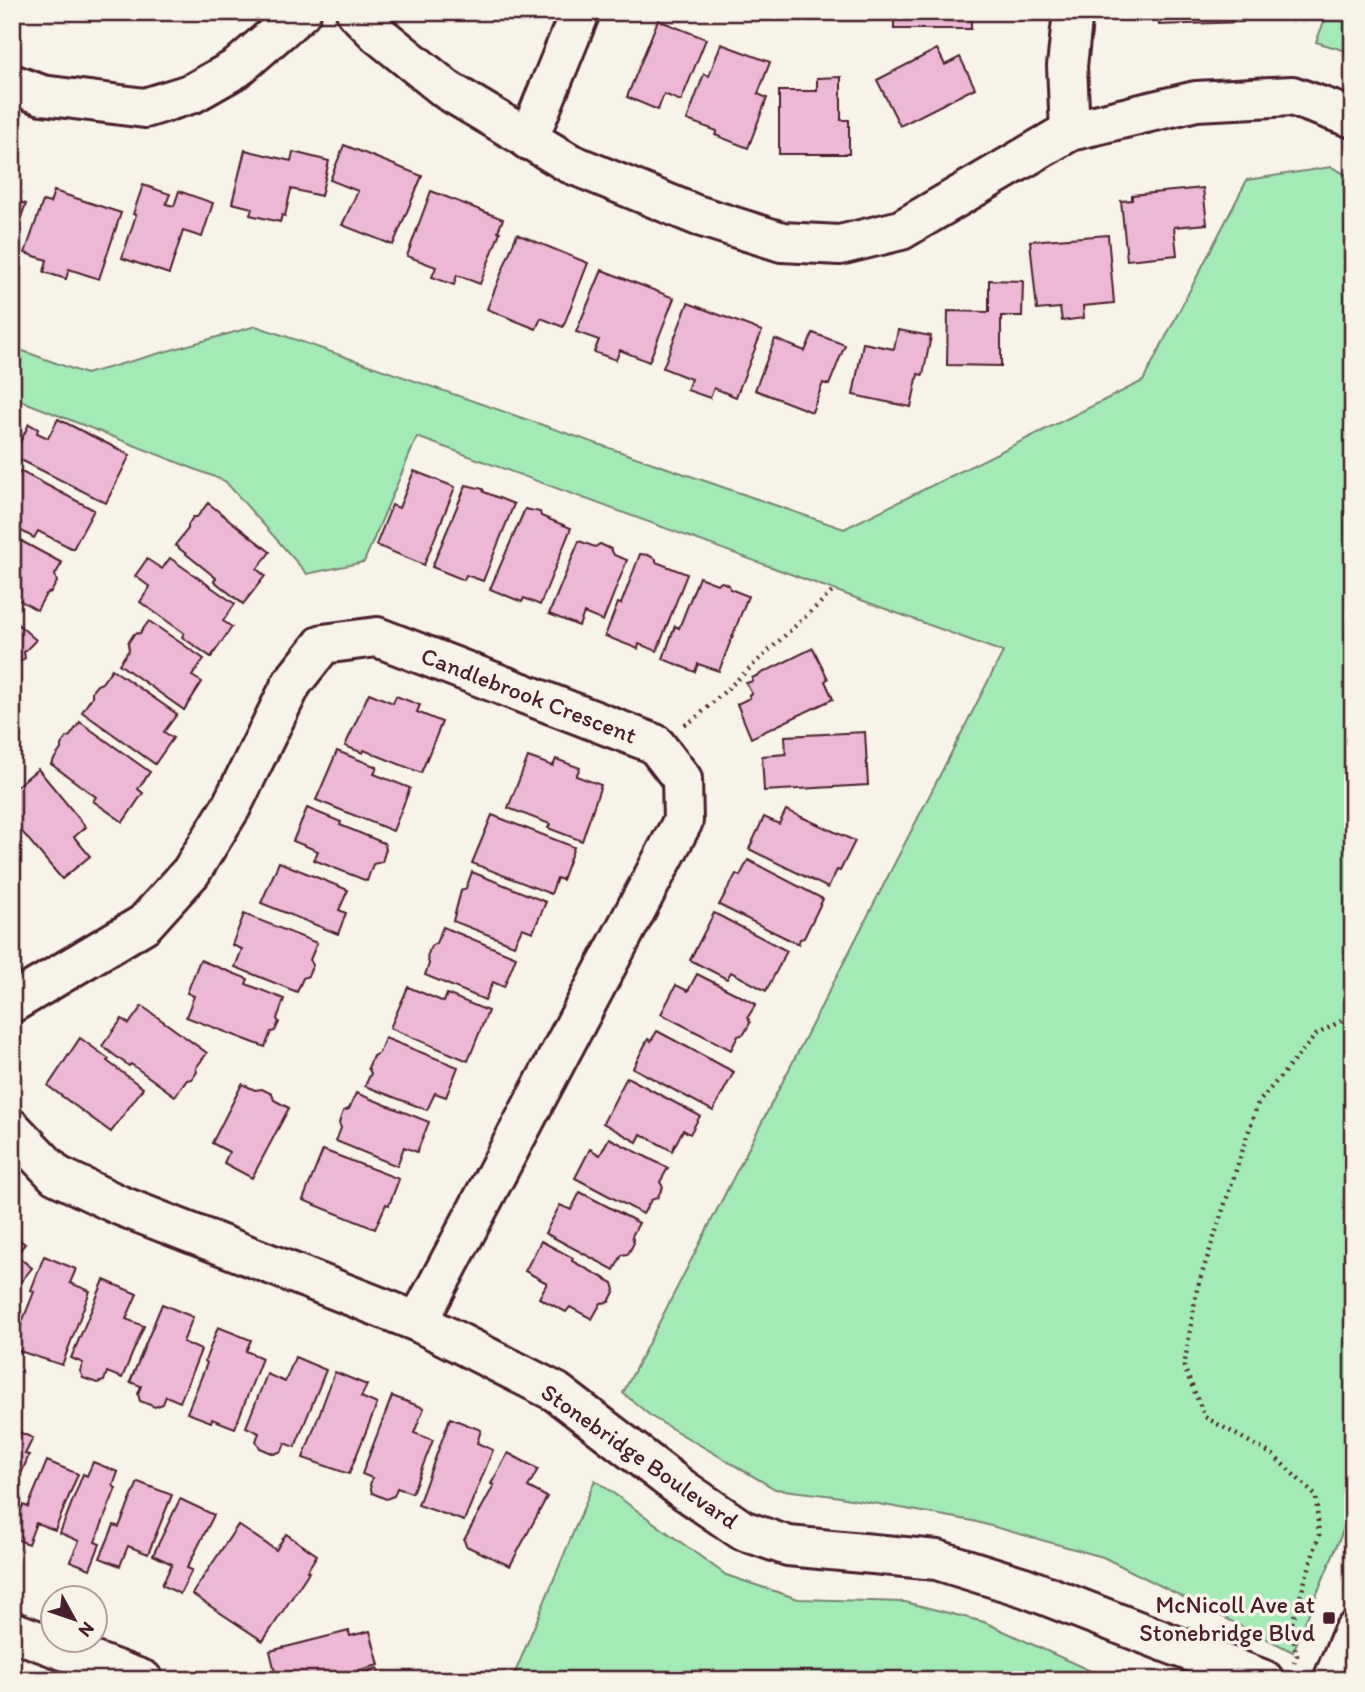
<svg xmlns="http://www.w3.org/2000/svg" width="1365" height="1692" viewBox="0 0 1365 1692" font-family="Itim,sans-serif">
<rect width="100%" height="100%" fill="#f7f3e8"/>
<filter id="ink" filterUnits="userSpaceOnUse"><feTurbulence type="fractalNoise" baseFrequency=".0143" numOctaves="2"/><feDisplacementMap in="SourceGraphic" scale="14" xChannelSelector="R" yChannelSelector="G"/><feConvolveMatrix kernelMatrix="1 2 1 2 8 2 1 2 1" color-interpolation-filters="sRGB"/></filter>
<g filter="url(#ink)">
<!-- green -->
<g fill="#a4eab7" stroke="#778471" stroke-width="2">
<polygon points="1328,12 1353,12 1353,53 1316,42"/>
<polygon points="1331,167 1353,178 1353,1506 1293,1652 1103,1557 973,1521 834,1496 775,1489 652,1417 623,1393 1003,652 417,437 364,562 307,574 225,481 12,397 12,347 86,374 256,326 844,529 1143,381 1247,180"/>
<polygon points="595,1480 726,1575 798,1599 905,1602 984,1622 1110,1680 512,1680"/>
</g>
<!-- building -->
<g fill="#ecb8d5" stroke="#4a1f2b" stroke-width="2">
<rect x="894" y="12" width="77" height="17"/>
<polygon points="1158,12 1243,12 1243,22 1159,25"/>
<polygon points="658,20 706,39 681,101 664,94 658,110 627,97"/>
<polygon points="721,44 770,62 758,94 767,98 748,148 715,135 717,131 687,120 704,74 709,76"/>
<polygon points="937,49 945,65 960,57 975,88 900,126 877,80"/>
<polygon points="841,77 841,120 849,120 849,154 779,154 779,91 817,91 817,78"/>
<polygon points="344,145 422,176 393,245 342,225 358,191 330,180"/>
<polygon points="245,150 291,161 293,152 329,161 321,196 291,189 285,216 282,215 280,222 250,215 252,208 232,203"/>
<polygon points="143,185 170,194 166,204 174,206 179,191 213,203 202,237 183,231 169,274 122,258 136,215 133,214"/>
<polygon points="1203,188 1207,224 1174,227 1177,255 1127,260 1121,201 1132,200 1132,195"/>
<polygon points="54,191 121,213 99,279 69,269 66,279 44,272 47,260 25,253 43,201 50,203"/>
<polygon points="431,191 503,219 498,231 500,232 480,284 457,275 454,285 432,277 436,267 407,256"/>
<polygon points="12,199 26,204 12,240"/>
<polygon points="517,234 588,263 563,327 541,318 536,329 487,309"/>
<polygon points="1108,235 1114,303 1083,306 1084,318 1062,321 1060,308 1037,310 1030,241"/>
<polygon points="602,270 674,298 649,362 620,350 616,360 594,352 599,340 576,332"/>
<polygon points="989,280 1023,281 1022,316 1001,316 1001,366 947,365 948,311 989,312"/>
<polygon points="688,303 762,331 736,397 714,388 710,398 687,390 691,379 663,368"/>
<polygon points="898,330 931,336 923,375 918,374 911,407 853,395 863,343 894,349"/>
<polygon points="813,333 845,345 829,385 823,383 812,412 755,390 775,339 805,351"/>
<polygon points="58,419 130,455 106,503 13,456 29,424 38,429 37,433 48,438"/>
<polygon points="20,471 94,510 73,549 38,531 34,538 12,526 12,486"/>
<polygon points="414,471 455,487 424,565 376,545 392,505 399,508"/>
<polygon points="466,485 483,489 484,492 514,504 483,581 466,575 464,580 432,567"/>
<polygon points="208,503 270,552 257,569 265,576 243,604 214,581 216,578 175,545 188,529 188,525 193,517 197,517"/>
<polygon points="525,509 540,512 541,516 571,528 540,605 524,598 522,602 490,589"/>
<polygon points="12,536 62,563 55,575 57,582 51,592 46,594 37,610 12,596"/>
<polygon points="579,541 595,547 600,544 611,549 614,555 627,560 603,621 584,613 579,626 549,614"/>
<polygon points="640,554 648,555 656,559 656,562 687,574 657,651 639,644 638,649 605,636 618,603 621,604"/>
<polygon points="170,558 235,604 223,621 232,627 211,657 182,637 184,633 140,602 150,587 135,576 147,559 162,569"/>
<polygon points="699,577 717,584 722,582 729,585 730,589 748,596 719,671 698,664 695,672 663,659 675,626 679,628"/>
<polygon points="12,619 36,640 24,652 25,658 12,667"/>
<polygon points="149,621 204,659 192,676 202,682 184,710 119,664 129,650 128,643 134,634 140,633"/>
<polygon points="813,648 828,679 825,681 833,699 751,738 737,704 750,698 749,695 752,694 746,683 753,681 752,678"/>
<polygon points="112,669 177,714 164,732 173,738 155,764 82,712 92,697 92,691 97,685 102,683"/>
<polygon points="369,693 393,703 396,696 420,705 417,712 442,722 421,773 364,750 363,753 345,746"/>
<polygon points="80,722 150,772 138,789 143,793 123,822 93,801 96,797 51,764 61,749 61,745 66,738 70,736"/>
<polygon points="865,732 868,785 764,791 762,756 786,754 785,736"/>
<polygon points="337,751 377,767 374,774 410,788 393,831 316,800"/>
<polygon points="528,757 553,766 556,759 580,768 576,776 601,785 582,841 548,828 550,824 508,808"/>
<polygon points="38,769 86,827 74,837 90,856 62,879 12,820 12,790"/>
<polygon points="307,808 341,822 340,825 384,843 386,849 382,862 373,864 367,881 314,860 318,851 293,841"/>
<polygon points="786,810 855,841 840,871 837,870 828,888 749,849 764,817 779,824"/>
<polygon points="492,815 574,847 562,880 557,878 551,894 472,863"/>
<polygon points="748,860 823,899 804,938 800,939 798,944 719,905 736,874 740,876"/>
<polygon points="279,862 348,890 339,910 346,913 338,934 261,903"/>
<polygon points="472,872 546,902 533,932 522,928 514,945 453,921 461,891 466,888"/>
<polygon points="12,896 21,911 12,916"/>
<polygon points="714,913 787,951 766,991 731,972 727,979 690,960"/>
<polygon points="244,914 317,943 310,960 313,965 308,976 303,978 297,992 235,967 242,949 232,945"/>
<polygon points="443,927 516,957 504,987 493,982 485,1000 425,975 429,964 427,957 431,946 436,943"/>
<polygon points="200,960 248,979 246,984 284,999 277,1019 279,1022 275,1031 271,1032 265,1047 186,1017 194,996 187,993"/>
<polygon points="697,974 756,1004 748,1017 750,1023 744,1034 738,1036 731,1050 661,1014 676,985 688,991"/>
<polygon points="408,987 444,1002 447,994 488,1011 468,1061 390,1028"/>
<polygon points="142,1006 207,1053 196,1068 197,1072 192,1079 187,1080 175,1096 131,1064 129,1066 102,1046 122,1019 129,1024"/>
<polygon points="657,1031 734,1072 713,1111 633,1068 648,1039 651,1041"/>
<polygon points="80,1038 109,1059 107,1061 143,1088 111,1132 48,1086"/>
<polygon points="385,1038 458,1067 446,1097 435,1093 427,1110 365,1086 371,1073 368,1068 373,1056 379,1053"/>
<polygon points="627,1077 700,1116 690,1134 683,1130 672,1151 641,1134 637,1142 603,1123"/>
<polygon points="242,1084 255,1090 262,1089 272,1094 274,1100 289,1108 252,1178 224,1163 229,1152 212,1143"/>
<polygon points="356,1093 429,1122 417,1152 404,1147 397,1166 336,1141 341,1128 339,1123 343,1111 349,1109"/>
<polygon points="609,1138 668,1168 660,1182 663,1187 657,1198 651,1200 643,1214 575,1178 590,1149 600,1155"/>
<polygon points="323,1150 399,1179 389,1205 386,1204 375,1229 303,1200"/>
<polygon points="580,1192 639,1223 632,1236 634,1243 628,1254 622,1255 614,1270 545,1233 560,1205 571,1210"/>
<polygon points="12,1234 25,1244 16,1255 32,1268 12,1293"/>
<polygon points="541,1241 573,1258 572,1261 613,1283 615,1290 609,1302 601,1303 592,1319 570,1307 566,1312 539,1298 547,1283 525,1271"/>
<polygon points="44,1256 76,1269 70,1283 90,1291 62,1365 16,1350 13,1345 34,1292 31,1290"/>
<polygon points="104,1280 137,1294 126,1319 144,1326 122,1378 107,1372 104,1381 97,1383 83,1378 80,1371 83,1363 71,1358"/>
<polygon points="162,1304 193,1317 183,1342 201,1350 180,1402 166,1396 163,1404 155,1407 140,1401 138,1394 141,1386 130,1382"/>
<polygon points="218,1327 251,1340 246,1351 262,1358 235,1428 212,1419 211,1422 187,1413 207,1363 205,1361"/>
<polygon points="295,1357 326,1370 295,1447 285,1443 282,1451 274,1454 260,1448 256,1441 259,1433 246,1427 267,1374 285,1382"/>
<polygon points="335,1372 367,1385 361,1397 377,1404 349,1474 303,1458"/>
<polygon points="392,1396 424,1408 414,1433 433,1440 412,1493 397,1488 394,1496 386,1499 372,1493 370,1485 372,1478 362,1474"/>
<polygon points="450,1418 481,1430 477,1443 493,1450 464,1521 418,1505"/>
<polygon points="12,1429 33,1438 25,1454 29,1455 12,1496"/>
<polygon points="508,1453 538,1469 528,1487 547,1497 510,1566 466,1546 464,1540 494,1485 491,1484"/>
<polygon points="47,1461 78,1474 55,1530 36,1523 28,1544 12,1537 12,1532 23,1505 28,1507"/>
<polygon points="93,1462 118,1472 113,1486 116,1488 95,1542 100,1544 90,1569 70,1561 79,1541 60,1533 83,1474 87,1476"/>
<polygon points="138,1482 172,1495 148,1554 128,1546 120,1566 100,1558 114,1525 119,1527"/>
<polygon points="180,1499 214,1515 187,1568 192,1570 180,1594 162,1585 172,1564 153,1555"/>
<polygon points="238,1525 276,1550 286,1534 317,1555 307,1571 309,1572 263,1641 192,1594"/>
<polygon points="349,1631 350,1636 370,1631 379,1665 359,1670 360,1673 378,1668 381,1680 277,1680 270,1651"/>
</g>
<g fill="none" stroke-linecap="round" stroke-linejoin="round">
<!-- minor casing -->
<g stroke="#4a1f2b" stroke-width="44">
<g id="minor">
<polyline points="356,12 379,35 447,90 569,163 696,215 782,242 840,245 901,230 1070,131 1196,101 1292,96 1353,118"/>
<polyline points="12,84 42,95 145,108 193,93 237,68 301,12"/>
<polyline points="1070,131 1067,66 1073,12"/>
<polyline points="528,140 580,12"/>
<polyline points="12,1003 144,924 191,872 231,807 292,683 323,644 377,637 655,744 682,779 683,821 418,1322"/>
<polyline points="12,1129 56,1175 119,1205 418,1322 556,1392 681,1488 742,1530 788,1546 937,1560 1024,1587 1264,1680"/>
<polyline points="12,1631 143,1680"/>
</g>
</g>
<!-- major casing -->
<g stroke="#4a1f2b" stroke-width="44">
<polyline id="major" points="1333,1680 1353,1632"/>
</g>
<!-- path -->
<g stroke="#4a1f2b" stroke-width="4.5" stroke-dasharray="2 5" stroke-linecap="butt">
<polyline points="685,725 697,717 832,592"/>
<polyline points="1294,1663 1297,1655 1290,1630 1319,1535 1316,1496 1273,1455 1205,1417 1184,1367 1197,1289 1258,1103 1316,1035 1353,1014"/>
</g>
<!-- minor -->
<use href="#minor" stroke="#f7f3e8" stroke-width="38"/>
<!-- major -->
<use href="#major" stroke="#f7f3e8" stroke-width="38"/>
</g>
</g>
<!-- markers -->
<rect fill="#4a1f2b" stroke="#f7f3e8" stroke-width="2.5" x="1322" y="1611" width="14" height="14" rx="3.5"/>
<g text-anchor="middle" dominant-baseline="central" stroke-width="7" stroke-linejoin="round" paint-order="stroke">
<!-- street labels -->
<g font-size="24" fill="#4a1f2b" stroke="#f7f3e8">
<text transform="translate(529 695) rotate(21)">Candlebrook Crescent</text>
<text transform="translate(640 1456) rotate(35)">Stonebridge Boulevard</text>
</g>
<!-- poi labels -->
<g font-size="24" fill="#4a1f2b" stroke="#f7f3e8" text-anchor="end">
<text x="1315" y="1604">McNicoll Ave at<tspan x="1315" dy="28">Stonebridge Blvd</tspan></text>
</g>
</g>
<!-- margin -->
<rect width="1365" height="1692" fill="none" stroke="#f7f3e8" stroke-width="42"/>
<rect x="21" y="21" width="1323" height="1650" fill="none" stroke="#4a1f2b" stroke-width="2.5" filter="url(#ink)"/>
<!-- north arrow -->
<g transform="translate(74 1619) rotate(130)"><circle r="33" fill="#f7f3e8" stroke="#b29e9c" stroke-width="2"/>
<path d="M0-5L12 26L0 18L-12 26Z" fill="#4a1f2b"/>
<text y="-10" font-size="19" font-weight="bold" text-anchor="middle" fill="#4a1f2b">N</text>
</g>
</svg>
